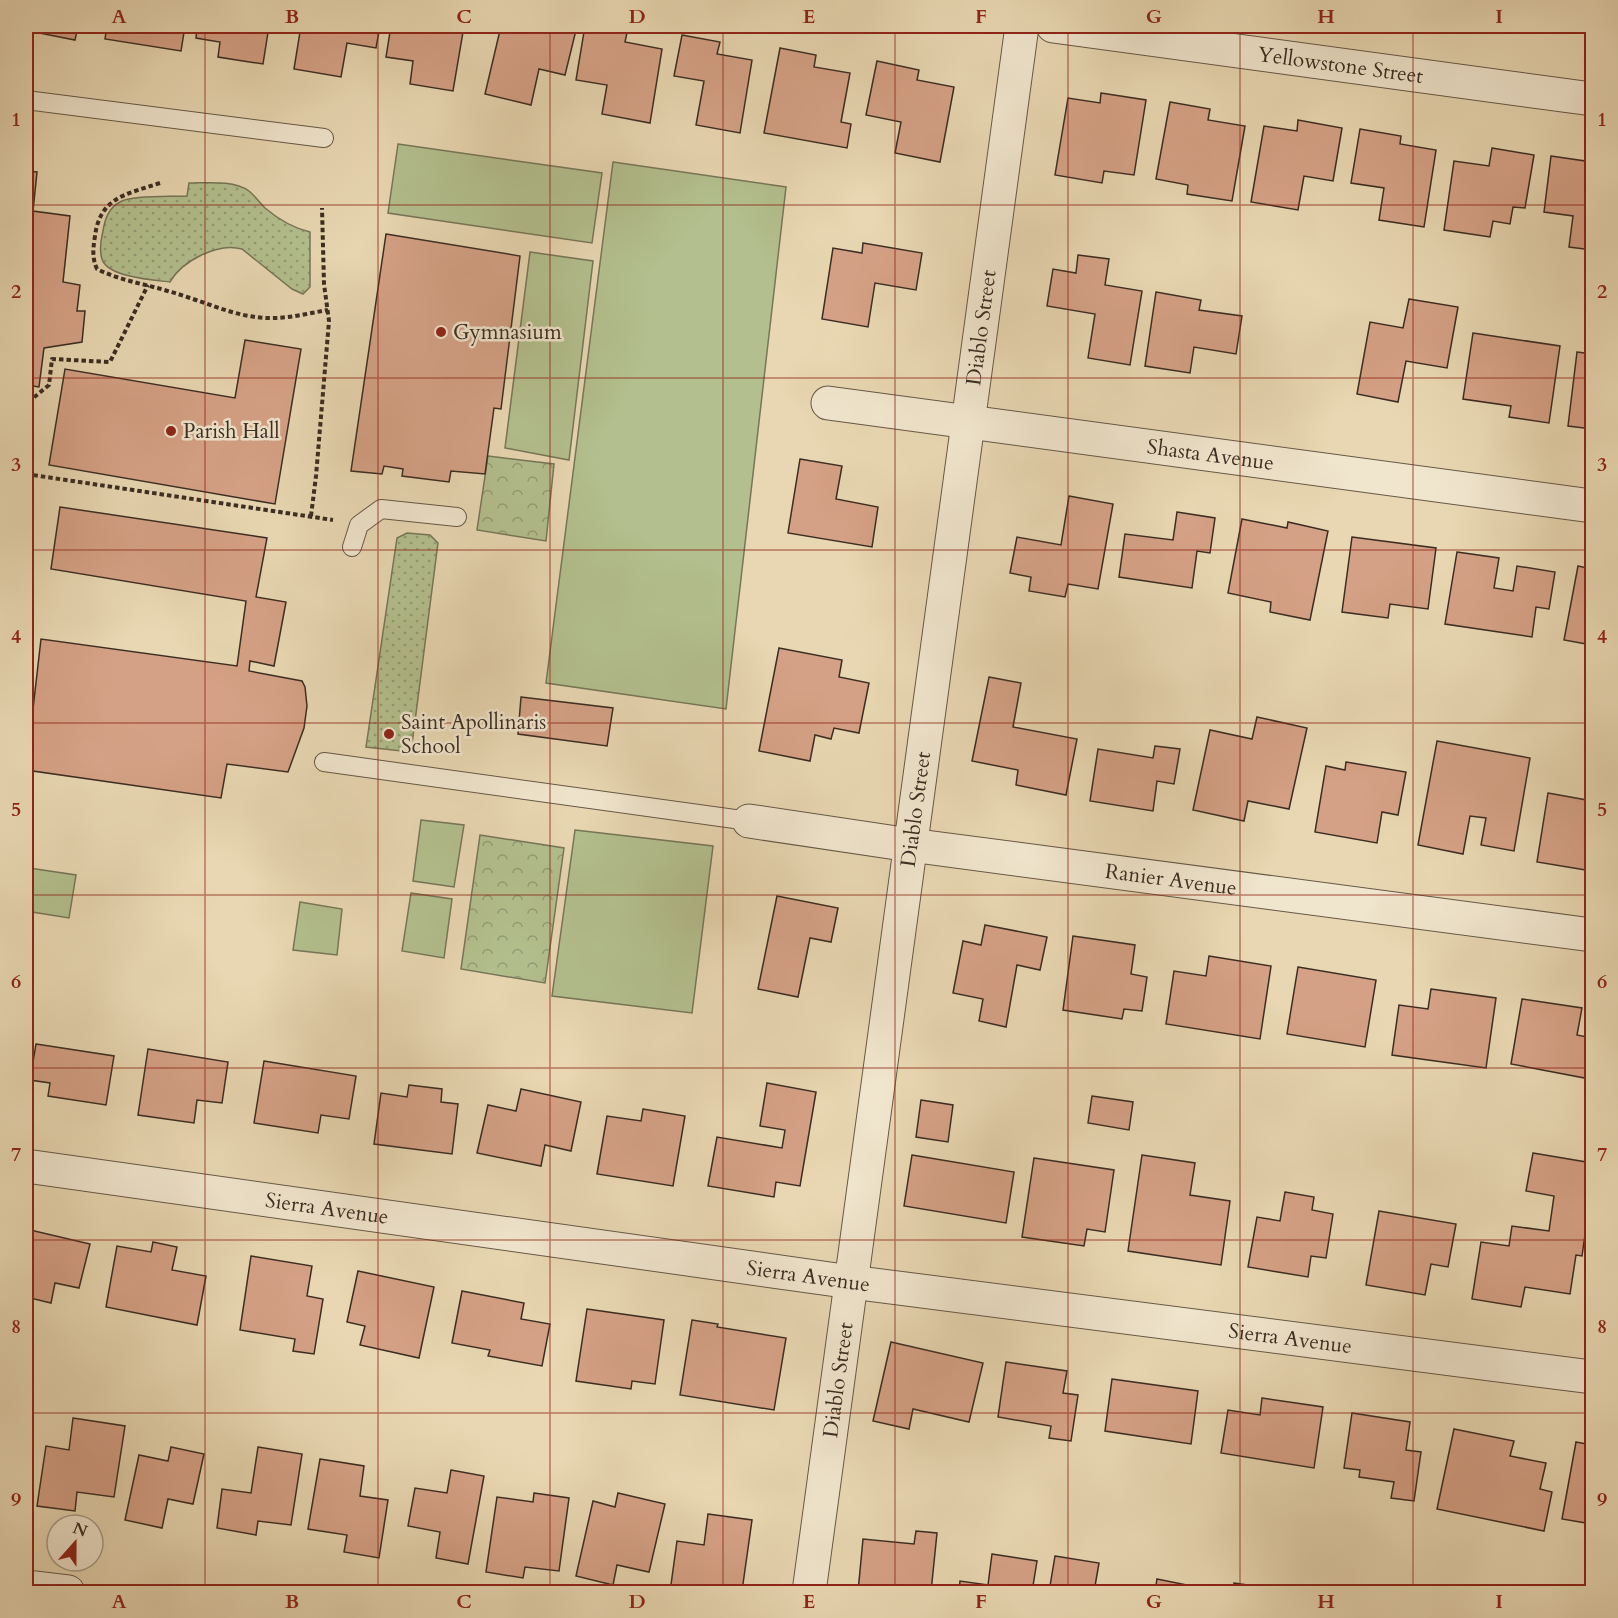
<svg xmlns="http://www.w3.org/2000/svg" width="1618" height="1618" viewBox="0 0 1618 1618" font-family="Cardo,serif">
<defs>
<pattern id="grass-dots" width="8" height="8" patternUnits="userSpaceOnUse" patternTransform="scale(1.5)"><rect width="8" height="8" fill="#b3bf8e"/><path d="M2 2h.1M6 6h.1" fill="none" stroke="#939c74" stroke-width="1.8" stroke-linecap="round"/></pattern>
<pattern id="park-crowns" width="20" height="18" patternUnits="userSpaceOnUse" patternTransform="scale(1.5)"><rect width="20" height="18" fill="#b3bf8e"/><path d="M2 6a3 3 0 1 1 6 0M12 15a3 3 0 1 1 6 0" fill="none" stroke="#939c74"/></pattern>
</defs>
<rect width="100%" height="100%" fill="#e8d7b2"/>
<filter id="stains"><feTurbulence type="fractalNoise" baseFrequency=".00333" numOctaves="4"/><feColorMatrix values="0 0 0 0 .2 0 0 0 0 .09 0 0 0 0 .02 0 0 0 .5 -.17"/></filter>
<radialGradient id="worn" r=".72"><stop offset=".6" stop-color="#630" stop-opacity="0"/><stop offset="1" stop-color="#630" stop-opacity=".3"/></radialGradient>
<!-- grass -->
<g fill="url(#grass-dots)" stroke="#777658" stroke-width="1.5">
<path d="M 189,183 C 208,183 233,180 249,191 C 255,196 260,203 265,208 C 278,219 293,228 310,232 L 310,287 L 303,294 L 292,289 L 242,249 C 218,242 182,261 170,282 C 153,280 107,277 102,259 C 99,250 101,239 103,231 C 105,218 109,207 122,201 C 136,195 171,197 187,196 Z"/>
<polygon points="407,533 430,535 438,543 411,752 366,747 397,538"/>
</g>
<!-- park -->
<g fill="url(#park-crowns)" stroke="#777658" stroke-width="1.5">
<polygon points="488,456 554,464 546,541 477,530"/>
<polygon points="480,835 564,848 545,983 461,969"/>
</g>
<!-- pitch -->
<g fill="#b3bf8e" stroke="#777658" stroke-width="1.5">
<polygon points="398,144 602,173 592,243 388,213"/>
<polygon points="613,162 786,187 726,709 546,683"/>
<polygon points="530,252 593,261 569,460 505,448"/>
<polygon points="421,820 464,825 454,887 413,881"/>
<polygon points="575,830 713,846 692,1013 552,996"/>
<polygon points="29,868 76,875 69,918 26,911 26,889"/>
<polygon points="411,893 452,899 444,958 402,951"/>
<polygon points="300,902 342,909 337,955 293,950"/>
</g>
<!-- building -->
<g fill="#d5a186" stroke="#3b2d22" stroke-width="1.5">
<polygon points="30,26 78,26 75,40 29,31"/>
<polygon points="107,26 185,26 181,51 105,39"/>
<polygon points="197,26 269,26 263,64 218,57 220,42 196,38"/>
<polygon points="301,26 380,26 376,48 347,43 341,77 294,69"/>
<polygon points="391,26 464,26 453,91 410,84 413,61 386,57"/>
<polygon points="501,26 531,27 532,26 577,26 565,75 539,69 531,105 485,94"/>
<polygon points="585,26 611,26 628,28 625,42 662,49 650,123 602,114 607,85 576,80"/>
<polygon points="682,35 720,42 717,54 752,60 740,133 696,125 704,81 674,76"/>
<polygon points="780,48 816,55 814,67 850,73 841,122 851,124 847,148 764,133"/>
<polygon points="877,61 919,70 917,80 954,87 940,162 895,153 901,122 866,115"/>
<polygon points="1101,93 1146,100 1134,175 1104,171 1102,183 1055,175 1068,98 1100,103"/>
<polygon points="1170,102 1210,109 1208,120 1245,126 1232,201 1187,194 1188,185 1156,179"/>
<polygon points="1298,120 1342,128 1333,181 1304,176 1298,210 1251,202 1264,126 1297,131"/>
<polygon points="1360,129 1401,136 1400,144 1436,150 1424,227 1379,220 1384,188 1351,183"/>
<polygon points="1492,148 1534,155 1525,208 1513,207 1510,224 1493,221 1490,237 1444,230 1454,161 1489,166"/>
<polygon points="1551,156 1592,162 1592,250 1569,247 1573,216 1544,212"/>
<polygon points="26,171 37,172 33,211 70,216 63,282 80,285 77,311 85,311 82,342 44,348 39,387 26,385"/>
<polygon points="386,234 520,256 501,409 494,408 485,474 451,471 449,482 402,476 403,469 384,466 382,474 351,471"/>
<polygon points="863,243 922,253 916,290 875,283 868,327 822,319 833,248 862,253"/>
<polygon points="1078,255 1109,259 1105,285 1142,291 1130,365 1088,358 1095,314 1047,306 1053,269 1076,273"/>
<polygon points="1156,292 1201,300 1199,310 1242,316 1236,354 1194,347 1190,373 1145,366"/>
<polygon points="1409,299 1458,307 1447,368 1406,361 1398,402 1357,394 1370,322 1403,328"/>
<polygon points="1473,333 1560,346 1549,423 1509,417 1511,406 1463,399"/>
<polygon points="245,340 301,349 275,504 49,465 65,369 235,398"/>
<polygon points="1577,352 1592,354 1592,429 1568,426"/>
<polygon points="800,459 842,466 836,499 878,507 872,547 788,533"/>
<polygon points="1069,496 1113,504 1098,589 1068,584 1065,597 1029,591 1031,577 1010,573 1017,537 1061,545"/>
<polygon points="60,507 267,538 256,597 286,602 274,666 250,661 249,671 302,681 305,687 307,706 304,728 288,772 227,764 221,798 26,770 41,639 237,666 246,601 51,569"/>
<polygon points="1177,512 1215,518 1210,553 1197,551 1192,588 1119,577 1125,534 1173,540"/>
<polygon points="1242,519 1287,528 1288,522 1328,531 1310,620 1270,612 1271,602 1228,593"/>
<polygon points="1352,537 1436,548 1428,609 1390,604 1388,618 1342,612"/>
<polygon points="1457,552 1499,558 1494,588 1513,591 1517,566 1555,572 1549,609 1536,607 1532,637 1445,624"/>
<polygon points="1578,566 1592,569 1592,645 1564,640"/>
<polygon points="779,648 842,660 839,677 869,683 859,733 834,728 831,739 815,735 810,761 759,751"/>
<polygon points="989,677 1021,683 1013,727 1077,739 1066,795 1016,785 1018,770 972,761"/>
<polygon points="521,697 613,708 607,746 518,734"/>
<polygon points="1257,717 1307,728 1289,809 1248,801 1244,821 1193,810 1210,730 1252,739"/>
<polygon points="1437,741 1530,758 1514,851 1481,845 1486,818 1470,816 1463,854 1418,845"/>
<polygon points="1155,746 1180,749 1174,784 1157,781 1153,811 1090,801 1098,749 1153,758"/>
<polygon points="1346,762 1406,772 1398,815 1382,812 1377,843 1315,832 1326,766 1345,770"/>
<polygon points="1548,793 1592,801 1592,871 1537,862"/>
<polygon points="777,896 838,908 831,942 810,938 798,997 758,989"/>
<polygon points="985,925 1047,937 1040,970 1017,965 1006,1027 979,1021 983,999 953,993 963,941 981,945"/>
<polygon points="1073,936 1135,945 1131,974 1147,977 1142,1011 1124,1009 1122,1019 1063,1010"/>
<polygon points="1209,956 1271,966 1260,1039 1166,1024 1174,971 1206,976"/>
<polygon points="1298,967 1376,980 1365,1047 1287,1034"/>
<polygon points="1431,989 1496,998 1486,1068 1392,1055 1399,1005 1428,1009"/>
<polygon points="1522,999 1582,1008 1577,1035 1592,1038 1592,1065 1590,1079 1511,1064"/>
<polygon points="36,1044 114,1056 106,1105 48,1096 50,1083 30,1080"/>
<polygon points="148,1049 228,1062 222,1103 197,1100 194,1123 138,1115"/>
<polygon points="264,1061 356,1076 349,1119 321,1115 318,1133 254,1123"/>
<polygon points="767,1083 816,1092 800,1186 776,1182 774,1197 708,1186 717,1137 782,1148 785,1130 760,1126"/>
<polygon points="409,1085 442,1089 441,1102 458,1104 452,1154 374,1144 381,1093 407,1097"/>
<polygon points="521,1089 581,1102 571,1151 545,1145 541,1166 477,1153 488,1105 516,1111"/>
<polygon points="1092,1096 1133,1102 1129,1130 1088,1123"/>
<polygon points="921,1100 953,1105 948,1142 916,1137"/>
<polygon points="643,1109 685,1116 673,1186 597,1174 607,1116 641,1121"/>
<polygon points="1533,1153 1592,1163 1592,1186 1582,1256 1576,1255 1570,1294 1525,1287 1521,1307 1472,1299 1481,1242 1509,1246 1512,1226 1549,1231 1554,1196 1526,1191"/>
<polygon points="912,1155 1014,1172 1006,1223 904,1206"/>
<polygon points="1142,1155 1195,1163 1190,1195 1230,1201 1221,1265 1128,1251"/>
<polygon points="1034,1158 1114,1170 1105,1232 1087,1229 1084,1246 1022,1237"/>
<polygon points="1285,1192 1314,1197 1312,1210 1333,1214 1326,1258 1311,1256 1308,1277 1248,1267 1257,1217 1280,1221"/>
<polygon points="1379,1211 1456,1224 1448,1267 1431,1264 1425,1295 1366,1285"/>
<polygon points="26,1229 90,1244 79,1288 55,1283 51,1303 26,1297"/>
<polygon points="153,1242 177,1247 172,1270 206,1276 197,1325 106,1307 117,1246 151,1252"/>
<polygon points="251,1256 312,1266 307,1296 323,1299 314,1354 293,1351 295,1339 240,1330"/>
<polygon points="358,1271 434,1287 419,1358 360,1345 365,1326 347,1322"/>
<polygon points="462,1291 524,1303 521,1319 550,1324 542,1366 488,1356 490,1350 452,1343"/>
<polygon points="587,1309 664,1320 655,1384 632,1381 631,1389 576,1381"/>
<polygon points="692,1320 718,1324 717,1327 786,1338 774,1410 680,1395"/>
<polygon points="891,1342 983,1363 969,1422 913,1409 909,1429 873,1421"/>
<polygon points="1006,1362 1067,1371 1063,1393 1078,1395 1071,1441 1049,1438 1051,1426 998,1417"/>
<polygon points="1112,1379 1198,1391 1191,1444 1105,1431"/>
<polygon points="1262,1398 1323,1407 1314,1468 1221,1453 1228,1410 1260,1415"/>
<polygon points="1352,1413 1410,1422 1406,1450 1421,1452 1414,1501 1391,1498 1394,1482 1359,1477 1360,1470 1344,1468"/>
<polygon points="73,1418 125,1426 114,1497 77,1492 75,1511 37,1506 46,1446 69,1450"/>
<polygon points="1454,1429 1514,1441 1510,1456 1546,1463 1540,1489 1552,1492 1544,1531 1437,1509"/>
<polygon points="1576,1442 1592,1445 1592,1524 1562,1519"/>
<polygon points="171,1447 204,1454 193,1504 168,1499 162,1528 125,1520 139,1455 168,1461"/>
<polygon points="258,1447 302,1454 291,1525 258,1521 256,1535 217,1528 222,1489 251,1493"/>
<polygon points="320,1459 364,1466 360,1496 388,1500 379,1558 344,1552 347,1535 308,1529"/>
<polygon points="451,1470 484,1476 468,1564 436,1558 440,1532 408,1526 415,1488 447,1493"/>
<polygon points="534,1493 569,1498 559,1571 525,1567 523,1578 486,1572 497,1497 533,1502"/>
<polygon points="618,1493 665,1504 649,1572 617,1565 613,1585 576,1576 593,1501 615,1507"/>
<polygon points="708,1514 752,1520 742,1591 705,1585 704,1592 670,1592 677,1541 704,1545"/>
<polygon points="916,1531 937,1533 931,1592 858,1592 863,1539 914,1544"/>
<polygon points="992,1554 1037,1561 1032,1592 959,1592 960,1581 988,1585"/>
<polygon points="1055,1556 1099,1563 1094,1592 1049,1592"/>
<polygon points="1157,1579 1217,1591 1217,1592 1155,1592"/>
<polygon points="1234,1583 1295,1592 1232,1592"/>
</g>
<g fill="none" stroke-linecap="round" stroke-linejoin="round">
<!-- service casing -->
<g stroke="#665846" stroke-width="20">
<g id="service">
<polyline points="26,100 324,138"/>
<polyline points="352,547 359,525 381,509 457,517"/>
<polyline points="324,762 749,821"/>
</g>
</g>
<!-- minor casing -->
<g stroke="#665846" stroke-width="35">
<g id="minor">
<path id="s1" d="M 1053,26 L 1592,99"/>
<path id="s2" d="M 828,403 L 1592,506"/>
<path id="s3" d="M 749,821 L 910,845 L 1592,935"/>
<polyline points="26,1587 68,1592"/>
<path id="s4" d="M 809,1592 L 1022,26"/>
</g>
</g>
<!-- tertiary casing -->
<g stroke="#665846" stroke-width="35">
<g id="tertiary">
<path id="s5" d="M 26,1166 L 851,1282 L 1592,1377"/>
</g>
</g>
<!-- path -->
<g stroke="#3b2d22" stroke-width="4" stroke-dasharray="4.5 3" stroke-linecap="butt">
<path d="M 160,183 C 127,194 100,197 95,236 C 93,249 92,258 97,269 C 121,281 146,284 171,292 C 204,301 238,319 273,318 C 291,318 310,313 328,310"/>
<polyline points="26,456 32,399 49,385 52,359 110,362 148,285"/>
<polyline points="26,474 333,520"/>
<polyline points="311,516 316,476 329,321 324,284 322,208"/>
</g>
<!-- service -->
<use href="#service" stroke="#f0e5cd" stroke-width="18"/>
<!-- minor -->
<use href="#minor" stroke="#f0e5cd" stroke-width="33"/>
<!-- tertiary -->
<use href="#tertiary" stroke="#f0e5cd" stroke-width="33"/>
</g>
<!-- grid -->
<path fill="none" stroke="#8f2418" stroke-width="1.5" stroke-opacity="0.55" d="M 205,26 L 205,1592M 378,26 L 378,1592M 550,26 L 550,1592M 723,26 L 723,1592M 895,26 L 895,1592M 1068,26 L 1068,1592M 1240,26 L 1240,1592M 1413,26 L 1413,1592M 26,205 L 1592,205M 26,378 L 1592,378M 26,550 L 1592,550M 26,723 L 1592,723M 26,895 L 1592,895M 26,1068 L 1592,1068M 26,1240 L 1592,1240M 26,1413 L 1592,1413"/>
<!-- markers -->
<g fill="#8f2418" stroke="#f0e5cd" stroke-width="2">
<circle cx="441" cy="332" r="6"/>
<circle cx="171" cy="431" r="6"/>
<circle cx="389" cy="734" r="6"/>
</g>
<g text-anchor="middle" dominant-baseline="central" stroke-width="5" stroke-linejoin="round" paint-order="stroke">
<!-- street labels -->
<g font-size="21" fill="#3b2d22" stroke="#f0e5cd">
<text stroke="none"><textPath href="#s1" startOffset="290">Yellowstone Street</textPath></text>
<text stroke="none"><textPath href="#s4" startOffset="1276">Diablo Street</textPath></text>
<text stroke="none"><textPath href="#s2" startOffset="386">Shasta Avenue</textPath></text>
<text stroke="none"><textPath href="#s4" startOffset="790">Diablo Street</textPath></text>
<text stroke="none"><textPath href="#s3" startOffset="426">Ranier Avenue</textPath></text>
<text stroke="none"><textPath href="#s5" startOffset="304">Sierra Avenue</textPath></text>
<text stroke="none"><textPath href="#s5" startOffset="790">Sierra Avenue</textPath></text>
<text stroke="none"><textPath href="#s5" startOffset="1276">Sierra Avenue</textPath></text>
<text stroke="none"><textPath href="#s4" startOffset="214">Diablo Street</textPath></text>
</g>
<!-- poi labels -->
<g font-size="21" fill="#3b2d22" stroke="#f0e5cd" text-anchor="start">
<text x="453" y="332">Gymnasium</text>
<text x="183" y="431">Parish Hall</text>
<text x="401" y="722">Saint Apollinaris<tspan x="401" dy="24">School</tspan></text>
</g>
</g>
<!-- margin -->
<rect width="1618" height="1618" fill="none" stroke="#e8d7b2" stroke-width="66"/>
<!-- north arrow -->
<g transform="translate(75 1543) rotate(21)"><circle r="28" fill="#f0e5cd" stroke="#a89b89" stroke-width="1.5"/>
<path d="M0-4.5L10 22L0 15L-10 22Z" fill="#8f2418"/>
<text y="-9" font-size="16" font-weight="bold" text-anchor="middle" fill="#3b2d22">N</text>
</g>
<rect x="33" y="33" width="1552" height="1552" fill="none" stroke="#8f2418" stroke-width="2"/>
<g font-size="20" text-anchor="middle" font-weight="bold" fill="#8f2418">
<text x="119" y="23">A</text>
<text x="292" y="23">B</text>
<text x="464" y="23">C</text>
<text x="637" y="23">D</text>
<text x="809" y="23">E</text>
<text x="981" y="23">F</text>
<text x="1154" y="23">G</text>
<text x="1326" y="23">H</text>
<text x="1499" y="23">I</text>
<text x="16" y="126">1</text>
<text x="1602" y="126">1</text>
<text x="16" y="298">2</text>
<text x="1602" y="298">2</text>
<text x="16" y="471">3</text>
<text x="1602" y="471">3</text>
<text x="16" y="643">4</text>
<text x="1602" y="643">4</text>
<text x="16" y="816">5</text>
<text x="1602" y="816">5</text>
<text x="16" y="988">6</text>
<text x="1602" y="988">6</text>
<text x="16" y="1161">7</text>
<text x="1602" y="1161">7</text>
<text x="16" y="1333">8</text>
<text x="1602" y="1333">8</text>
<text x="16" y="1506">9</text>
<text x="1602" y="1506">9</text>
<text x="119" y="1608">A</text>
<text x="292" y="1608">B</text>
<text x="464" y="1608">C</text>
<text x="637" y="1608">D</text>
<text x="809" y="1608">E</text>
<text x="981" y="1608">F</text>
<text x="1154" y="1608">G</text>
<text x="1326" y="1608">H</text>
<text x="1499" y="1608">I</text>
</g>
<rect width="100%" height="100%" filter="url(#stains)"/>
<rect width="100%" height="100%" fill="url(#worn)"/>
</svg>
